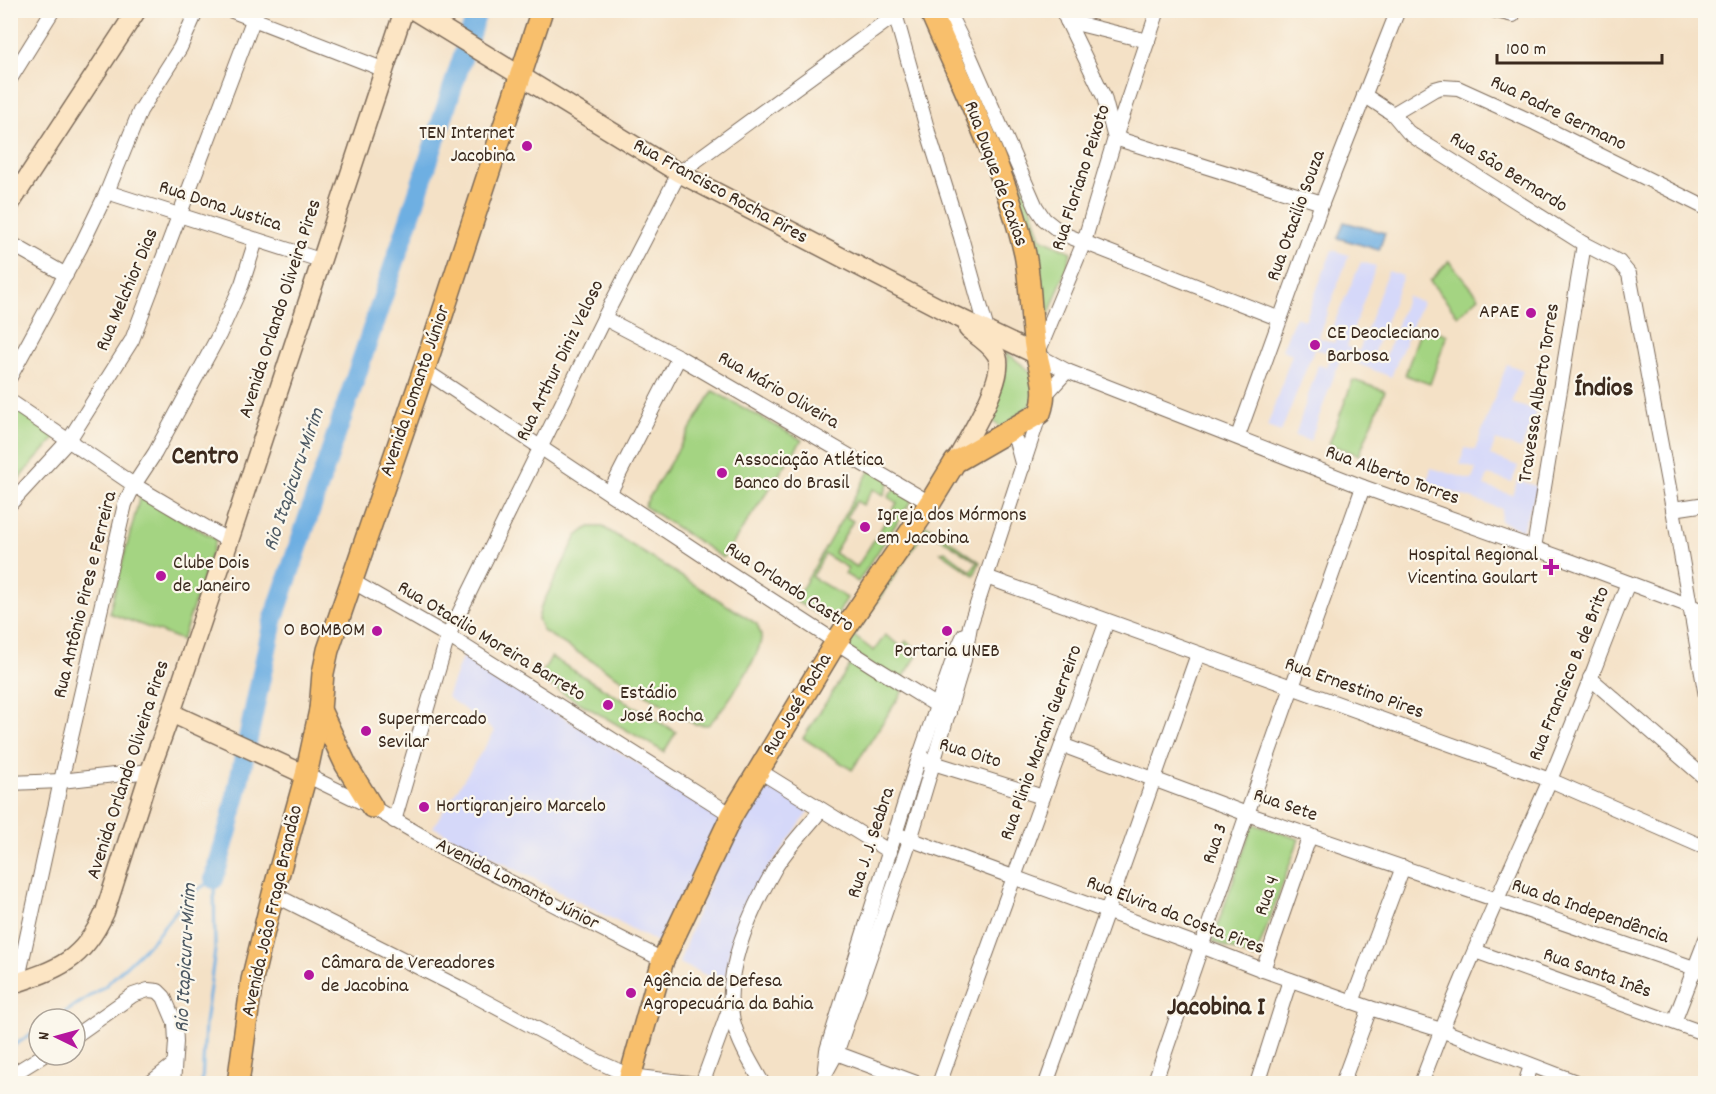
<svg xmlns="http://www.w3.org/2000/svg" width="1716" height="1094" viewBox="0 0 1716 1094" font-family="Dekko,sans-serif">
<rect width="100%" height="100%" fill="#fbf7ec"/>
<filter id="ink" filterUnits="userSpaceOnUse"><feTurbulence type="fractalNoise" baseFrequency=".0167" numOctaves="2"/><feDisplacementMap in="SourceGraphic" scale="12" xChannelSelector="R" yChannelSelector="G"/><feConvolveMatrix kernelMatrix="1 2 1 2 8 2 1 2 1" color-interpolation-filters="sRGB"/></filter>
<filter id="wash" filterUnits="userSpaceOnUse"><feTurbulence type="fractalNoise" baseFrequency=".008" numOctaves="4" result="noise"/><feDisplacementMap in="SourceGraphic" scale="24" xChannelSelector="R" yChannelSelector="G"/><feGaussianBlur stdDeviation="1.35" result="paint"/><feColorMatrix in="noise" values="0 0 0 0 0 0 0 0 0 0 0 0 0 0 0 0 0 1.4 0 .05"/><feComposite in="paint" operator="in"/></filter>
<g filter="url(#wash)">
<rect width="100%" height="100%" fill="#f4e1c6"/>
<!-- built -->
<g fill="#d5d8f9">
<polygon points="1332,250 1349,255 1318,337 1334,343 1338,334 1331,330 1361,262 1376,266 1347,347 1359,351 1388,271 1403,276 1372,357 1384,361 1407,296 1422,302 1391,377 1341,357 1310,441 1295,436 1318,365 1326,367 1331,353 1314,349 1281,432 1267,427 1292,354 1282,350 1295,317 1305,320"/>
<polygon points="1507,364 1523,370 1511,403 1536,411 1521,449 1496,440 1490,455 1518,466 1512,482 1488,475 1484,486 1512,495 1518,480 1538,487 1522,530 1500,521 1502,509 1427,483 1431,468 1472,480 1476,469 1460,464 1465,448 1475,450"/>
<polygon points="463,655 723,816 659,943 433,827 495,731 447,697"/>
<polygon points="763,782 810,810 765,873 730,950 724,983 679,963 693,924 732,833"/>
</g>
<!-- green -->
<g fill="#a4d482" stroke="#707f50" stroke-width="1.5">
<polygon points="942,11 1028,197 1041,238 1071,252 1068,264 1047,319 1036,327 1028,249"/>
<polygon points="1449,261 1479,297 1458,316 1430,281"/>
<polygon points="1422,326 1447,335 1430,384 1405,375"/>
<path d="M 1006,352 L 1031,372 L 1037,395 L 1029,406 L 1002,428 L 987,416 C 996,396 1010,374 1006,352 Z"/>
<polygon points="1353,380 1385,391 1359,455 1329,444"/>
<polygon points="713,391 802,440 723,558 644,506"/>
<polygon points="11,404 57,436 11,487"/>
<polygon points="871,468 890,479 884,495 873,489 863,505 856,501 846,517 853,521 834,553 857,567 897,503 888,497 898,484 916,494 858,582 845,574 848,568 825,554 812,577 847,598 833,623 795,601"/>
<polygon points="140,496 216,539 182,640 109,613"/>
<polygon points="921,525 929,526 980,562 974,575 941,552 945,551 971,571 978,562 926,529 854,636 874,651 885,635 902,647 906,641 920,651 900,683 841,645"/>
<path d="M 589,527 L 603,527 L 757,624 C 758,628 761,633 761,637 C 762,655 722,712 708,725 L 694,724 L 543,631 L 538,619 L 541,607 L 577,536 Z"/>
<polygon points="551,657 676,732 664,752 539,679"/>
<polygon points="854,659 903,691 852,770 803,738"/>
<polygon points="1253,824 1299,839 1255,959 1212,941"/>
</g>
<!-- water -->
<polygon fill="#6eafe2" stroke="#546c80" stroke-width="1.5" points="1344,222 1385,233 1379,250 1338,238"/>
<g fill="none" stroke-linecap="round" stroke-linejoin="round">
<!-- stream -->
<g stroke="#6eafe2" stroke-width="3">
<polyline points="55,1019 105,986 153,940 188,896 214,879"/>
<polyline points="10,1048 39,1029"/>
<polyline points="202,1084 205,1024 215,950 214,879"/>
</g>
<!-- river -->
<polyline stroke="#6eafe2" stroke-width="20" points="214,879 230,823 273,621 408,223 478,10"/>
</g>
</g>
<g filter="url(#ink)">
<g fill="none" stroke-linecap="round" stroke-linejoin="round">
<!-- street casing -->
<g stroke="#7c6a59" stroke-width="16">
<g id="street">
<polyline points="230,10 385,70"/>
<polyline points="894,10 928,132 961,237 987,330"/>
<polyline points="947,10 968,52 1036,207 1044,219 1063,234 1280,319"/>
<polyline points="1062,10 1104,97 1114,135"/>
<polyline points="1158,10 1115,138 1084,242 1037,355 1067,371 1363,487 1573,562 1706,612"/>
<polyline points="1492,10 1513,15"/>
<polyline points="1067,21 1148,41"/>
<polyline points="10,79 53,10"/>
<polyline points="1364,95 1393,114 1408,132 1419,140 1584,244 1619,262 1629,274 1673,509 1706,696"/>
<polyline points="1393,114 1435,89 1442,87 1458,88 1535,123 1706,208"/>
<polyline points="1115,138 1322,203"/>
<polyline points="107,192 320,260"/>
<polyline points="10,243 66,275"/>
<polyline points="604,318 679,357 930,503"/>
<polyline points="424,370 719,566 873,666 949,713"/>
<polyline points="10,377 80,248 107,192 140,111 180,48 197,10"/>
<polyline points="1045,395 1067,371"/>
<polyline points="10,401 134,485 229,541"/>
<polyline points="1008,431 1016,441 1023,467"/>
<polyline points="1238,436 1322,203 1398,10"/>
<polyline points="610,492 679,357"/>
<polyline points="10,504 69,440 132,340 257,10"/>
<polyline points="1673,509 1706,504"/>
<polyline points="1534,548 1584,244"/>
<polyline points="986,577 1550,780 1706,848"/>
<polyline points="350,580 448,636 732,815"/>
<polyline points="1590,678 1706,779"/>
<polyline points="1062,745 1247,814 1706,972"/>
<polyline points="927,761 1043,797"/>
<polyline points="758,770 890,852"/>
<polyline points="306,775 372,807 439,846 663,960"/>
<polyline points="10,783 61,781 150,771"/>
<polyline points="394,821 448,636 604,318 679,173 895,15"/>
<polyline points="896,834 1201,946 1263,970 1370,1008 1441,1030 1581,1084"/>
<polyline points="273,894 464,990 599,1062 630,1076 698,1084"/>
<polyline points="1475,951 1706,1034"/>
<polyline points="1263,970 1310,835"/>
<polyline points="17,983 61,781 125,504 134,485 155,453 219,335 242,284 256,240"/>
<polyline points="1352,1002 1403,867"/>
<polyline points="1674,1022 1706,939"/>
<polyline points="75,1036 133,995 148,990 158,991 164,997 175,1023 176,1042 173,1084"/>
<polyline points="828,1050 919,1084"/>
<polyline points="825,1068 827,1050 848,983 919,758 954,657 964,635"/>
<polyline points="10,1076 44,1055"/>
<polyline points="824,1076 836,1054 910,840 964,660 970,626 1040,413"/>
<polyline points="149,1084 173,1065"/>
<polyline points="702,1084 730,1007"/>
<path d="M 763,1084 C 751,1063 739,1044 733,1021 C 722,972 751,910 775,868 C 787,848 806,829 821,810"/>
<polyline points="939,1084 1107,621"/>
<polyline points="1046,1084 1198,654"/>
<polyline points="1154,1084 1247,814 1363,487"/>
<polyline points="1257,1084 1290,980"/>
<polyline points="1342,1084 1370,1008"/>
<path d="M 1421,1084 C 1459,981 1505,882 1549,782 C 1577,716 1601,649 1628,583"/>
<polyline points="1525,1084 1531,1066"/>
</g>
</g>
<!-- secondary casing -->
<g stroke="#7c6a59" stroke-width="21">
<g id="secondary">
<polyline points="413,10 679,173 951,314 1037,355"/>
<polyline points="10,204 137,10"/>
<path d="M 955,462 C 966,442 1009,375 996,354 C 990,344 977,336 968,329"/>
<polyline points="171,713 306,775"/>
<path d="M 10,985 C 59,969 83,961 105,912 L 150,771 L 171,713 L 229,541 L 404,10"/>
</g>
</g>
<!-- primary casing -->
<g stroke="#7c6a59" stroke-width="24">
<g id="primary">
<polyline points="320,710 346,765 372,807"/>
<polyline points="238,1084 252,980 273,894 306,775 320,710 323,673 328,650 424,370 542,10"/>
<path d="M 628,1084 L 663,960 L 732,815 L 836,642 L 930,503 L 955,462 L 1040,413 C 1049,389 1039,370 1035,346 C 1030,316 1031,284 1025,254 C 1007,174 963,87 930,10"/>
</g>
</g>
<!-- street -->
<use href="#street" stroke="#fff" stroke-width="14"/>
<!-- secondary -->
<use href="#secondary" stroke="#fce5c4" stroke-width="18"/>
<!-- primary -->
<use href="#primary" stroke="#f8bf6c" stroke-width="21"/>
</g>
</g>
<!-- markers -->
<g fill="#b5179e" stroke="#fbf7ec" stroke-width="2">
<circle cx="527" cy="146" r="6"/>
<circle cx="1531" cy="313" r="6"/>
<circle cx="1315" cy="345" r="6"/>
<circle cx="722" cy="473" r="6"/>
<circle cx="865" cy="527" r="6"/>
<path d="M1548 558h6v6h6v6h-6v6h-6v-6h-6v-6h6z"/>
<circle cx="161" cy="576" r="6"/>
<circle cx="377" cy="631" r="6"/>
<circle cx="947" cy="631" r="6"/>
<circle cx="608" cy="705" r="6"/>
<circle cx="366" cy="731" r="6"/>
<circle cx="424" cy="807" r="6"/>
<circle cx="309" cy="975" r="6"/>
<circle cx="631" cy="993" r="6"/>
</g>
<g text-anchor="middle" dominant-baseline="central" stroke-width="4.5" stroke-linejoin="round" paint-order="stroke">
<!-- street labels -->
<g font-size="20" fill="#3b2a1e" stroke="#fbf7ec">
<text transform="translate(1558 114) rotate(26)">Rua Padre Germano</text>
<text transform="translate(1508 173) rotate(32)">Rua São Bernardo</text>
<text transform="translate(995 174) rotate(70)">Rua Duque de Caxias</text>
<text transform="translate(1082 178) rotate(-72)">Rua Floriano Peixoto</text>
<text transform="translate(720 192) rotate(29)">Rua Francisco Rocha Pires</text>
<text transform="translate(220 207) rotate(18)">Rua Dona Justica</text>
<text transform="translate(1297 216) rotate(-70)">Rua Otacilio Souza</text>
<text transform="translate(128 290) rotate(-67)">Rua Melchior Dias</text>
<text transform="translate(281 309) rotate(-72)">Avenida Orlando Oliveira Pires</text>
<text transform="translate(561 361) rotate(-64)">Rua Arthur Diniz Veloso</text>
<text transform="translate(416 391) rotate(-71)">Avenida Lomanto Júnior</text>
<text transform="translate(778 391) rotate(30)">Rua Mário Oliveira</text>
<text transform="translate(1540 393) rotate(-81)">Travessa Alberto Torres</text>
<text transform="translate(1392 476) rotate(20)">Rua Alberto Torres</text>
<text transform="translate(789 588) rotate(33)">Rua Orlando Castro</text>
<text transform="translate(86 595) rotate(-76)">Rua Antônio Pires e Ferreira</text>
<text transform="translate(491 642) rotate(31)">Rua Otacilio Moreira Barreto</text>
<text transform="translate(1570 674) rotate(-68)">Rua Francisco B. de Brito</text>
<text transform="translate(1354 689) rotate(20)">Rua Ernestino Pires</text>
<text transform="translate(798 705) rotate(-59)">Rua José Rocha</text>
<text transform="translate(1042 743) rotate(-70)">Rua Plinio Mariani Guerreiro</text>
<text transform="translate(970 754) rotate(17)">Rua Oito</text>
<text transform="translate(129 770) rotate(-72)">Avenida Orlando Oliveira Pires</text>
<text transform="translate(1285 806) rotate(19)">Rua Sete</text>
<text transform="translate(872 843) rotate(-72)">Rua J. J. Seabra</text>
<text transform="translate(1216 844) rotate(-71)">Rua 3</text>
<text transform="translate(517 885) rotate(27)">Avenida Lomanto Júnior</text>
<text transform="translate(1268 896) rotate(-71)">Rua 4</text>
<text transform="translate(273 911) rotate(-77)">Avenida João Fraga Brandão</text>
<text transform="translate(1590 912) rotate(19)">Rua da Independência</text>
<text transform="translate(1175 916) rotate(21)">Rua Elvira da Costa Pires</text>
<text transform="translate(1597 974) rotate(20)">Rua Santa Inês</text>
</g>
<!-- poi labels -->
<g font-size="20" fill="#3b2a1e" stroke="#fbf7ec" text-anchor="start">
<text x="515" y="134" text-anchor="end">TEN Internet<tspan x="515" dy="23">Jacobina</tspan></text>
<text x="1519" y="313" text-anchor="end">APAE</text>
<text x="1327" y="334">CE Deocleciano<tspan x="1327" dy="23">Barbosa</tspan></text>
<text x="734" y="461">Associação Atlética<tspan x="734" dy="23">Banco do Brasil</tspan></text>
<text x="877" y="516">Igreja dos Mórmons<tspan x="877" dy="23">em Jacobina</tspan></text>
<text x="1538" y="556" text-anchor="end">Hospital Regional<tspan x="1538" dy="23">Vicentina Goulart</tspan></text>
<text x="173" y="564">Clube Dois<tspan x="173" dy="23">de Janeiro</tspan></text>
<text x="365" y="631" text-anchor="end">O BOMBOM</text>
<text x="947" y="652" text-anchor="middle">Portaria UNEB</text>
<text x="620" y="694">Estádio<tspan x="620" dy="23">José Rocha</tspan></text>
<text x="378" y="720">Supermercado<tspan x="378" dy="23">Sevilar</tspan></text>
<text x="436" y="807">Hortigranjeiro Marcelo</text>
<text x="321" y="964">Câmara de Vereadores<tspan x="321" dy="23">de Jacobina</tspan></text>
<text x="643" y="982">Agência de Defesa<tspan x="643" dy="23">Agropecuária da Bahia</tspan></text>
</g>
<!-- water labels -->
<g font-size="21" font-style="italic" fill="#4d5963" stroke="#fbf7ec">
<text transform="translate(295 480) rotate(-71)">Rio Itapicuru-Mirim</text>
<text transform="translate(187 958) rotate(-87)">Rio Itapicuru-Mirim</text>
</g>
<!-- district labels -->
<g font-size="26" font-weight="bold" fill="#3b2a1e" stroke="#fbf7ec">
<text x="1604" y="389">Índios</text>
<text x="205" y="457">Centro</text>
<text x="1216" y="1008">Jacobina I</text>
</g>
</g>
<!-- margin -->
<rect width="1716" height="1094" fill="none" stroke="#fbf7ec" stroke-width="36"/>
<!-- north arrow -->
<g transform="translate(57 1037) rotate(275)"><circle r="28" fill="#fbf7ec" stroke="#aea59a" stroke-width="1.5"/>
<path d="M0-4.5L10 22L0 15L-10 22Z" fill="#b5179e"/>
<text y="-9" font-size="16" font-weight="bold" text-anchor="middle" fill="#3b2a1e">N</text>
</g>
<!-- scale -->
<path d="M1497 54v9h165v-9" fill="none" stroke="#3b2a1e" stroke-width="3"/>
<text x="1506" y="54" font-size="18" fill="#3b2a1e" stroke="#fbf7ec" stroke-width="4.5" paint-order="stroke">100 m</text>
</svg>
